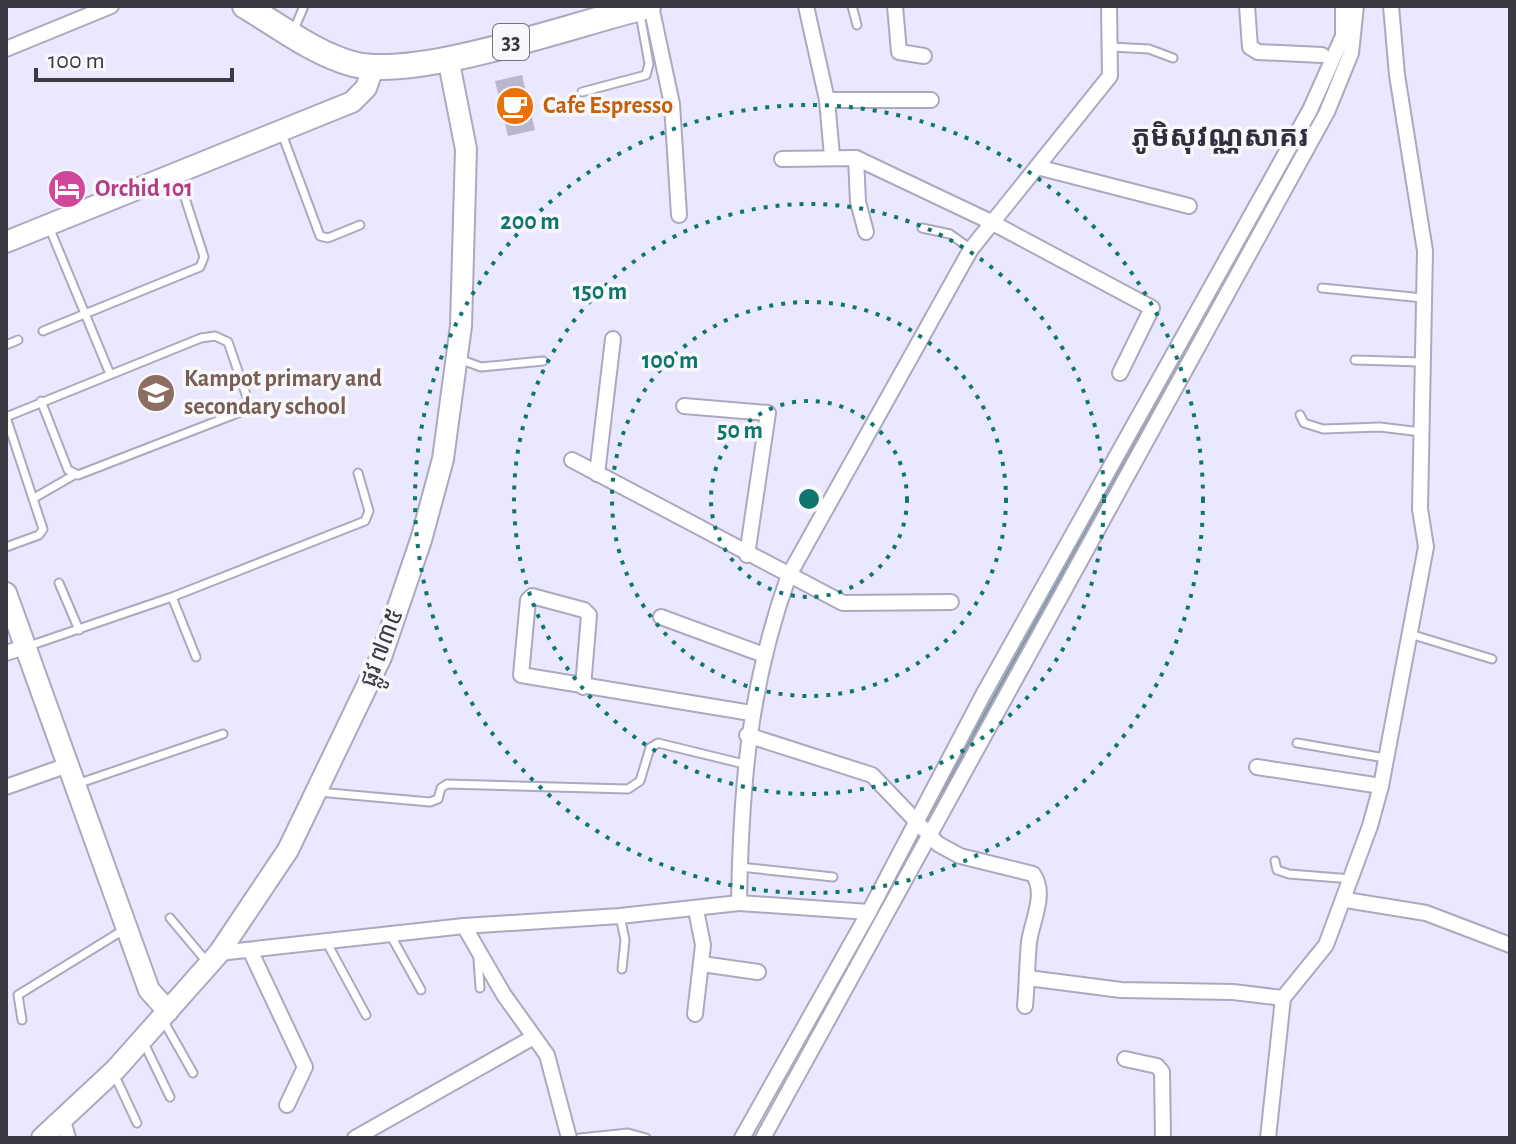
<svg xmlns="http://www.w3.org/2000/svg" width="1516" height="1144" viewBox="0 0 1516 1144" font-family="'Alegreya Sans','Noto Sans Khmer',sans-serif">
<rect width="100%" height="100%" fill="#eae8fe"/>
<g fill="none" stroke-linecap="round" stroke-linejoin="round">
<!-- stream -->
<g stroke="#8098a8" stroke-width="4">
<polyline points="1318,109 1340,59"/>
<polyline points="924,825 1277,184"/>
<polyline points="895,877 920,832"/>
</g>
</g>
<!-- building -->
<polygon fill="#b9b7cc" points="522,75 535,130 508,136 495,81"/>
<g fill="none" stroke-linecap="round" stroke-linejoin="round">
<!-- lane casing -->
<g stroke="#aca9be" stroke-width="11">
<g id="lane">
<polyline points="852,6 857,25"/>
<polyline points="293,32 304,6"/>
<polyline points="1111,47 1149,49 1173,58"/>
<polyline points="582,92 646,75 649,64 640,14"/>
<polyline points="282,134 320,236 328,238 360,225"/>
<polyline points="49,227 110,374"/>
<polyline points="922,228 950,234 971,249"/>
<polyline points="1322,288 1423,298"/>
<polyline points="43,331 200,267 204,257 178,176"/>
<polyline points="6,345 18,340"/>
<polyline points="459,359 481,367 543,361"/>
<polyline points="1355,360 1421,362"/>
<polyline points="1300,415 1304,423 1323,429 1380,427 1421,432"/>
<polyline points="34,498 74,475"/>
<polyline points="6,547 39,535 43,529 6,417 201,338 215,336 228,342 249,403 243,411 78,475 68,470 41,401"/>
<polyline points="59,583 79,630"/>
<polyline points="172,597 196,657"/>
<polyline points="1410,634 1492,659"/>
<polyline points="29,646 172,597 365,521 369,511 358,473"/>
<polyline points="1297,743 1385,758"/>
<polyline points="77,784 223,734"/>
<polyline points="318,792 430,802 438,799 441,788 447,784 628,789 640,781 650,748 658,743 744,764"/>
<polyline points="1275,861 1277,870 1289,874 1352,879"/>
<polyline points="740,867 833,877"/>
<polyline points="620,916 625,940 622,969"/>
<polyline points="170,918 207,962"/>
<polyline points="391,936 421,990"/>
<polyline points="327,943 366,1015"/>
<polyline points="478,959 480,988"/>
<polyline points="22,1020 18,995 125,929"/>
<polyline points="163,1020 193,1073"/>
<polyline points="143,1041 170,1097"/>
<polyline points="114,1074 137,1123"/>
<polyline points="580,1138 628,1133 646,1138"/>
</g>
</g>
<!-- street casing -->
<g stroke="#aca9be" stroke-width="18">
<g id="street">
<polyline points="651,6 672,104 679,215"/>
<polyline points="806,6 827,100 832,156"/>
<polyline points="895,6 899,52 924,56"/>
<polyline points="1247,6 1250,47 1258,52 1322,55"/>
<polyline points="6,49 111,6"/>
<polyline points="827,100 931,100"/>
<polyline points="856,158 858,202 866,232"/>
<polyline points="782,159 856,158 991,222 1152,308 1120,373"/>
<polyline points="1037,167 1189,206"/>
<polyline points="684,406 768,413 747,555"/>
<polyline points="572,460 843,603 951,602"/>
<polyline points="597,474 613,339"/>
<polyline points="661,617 764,655"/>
<polyline points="6,653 25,647"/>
<polyline points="583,687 589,615 584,610 532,596 528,600 521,675 751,713"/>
<path d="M 747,735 L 872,775 L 938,844 L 960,856 L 1033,874 C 1047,893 1032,921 1029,942 C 1027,963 1027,985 1025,1006"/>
<polyline points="1257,767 1381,786"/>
<polyline points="6,787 68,765"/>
<polyline points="1346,900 1426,913 1510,945"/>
<polyline points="739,903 869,912 742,1138"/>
<polyline points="869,912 983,695 1310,110 1343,36 1343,6"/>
<polyline points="464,926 504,995 547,1055 569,1138"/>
<polyline points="250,950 305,1067 287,1105"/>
<path d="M 219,953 L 464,926 L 620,916 L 739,903 C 741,787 749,685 789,575 L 971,249 L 1110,76 L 1109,6"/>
<polyline points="702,964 758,972"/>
<polyline points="1028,978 1121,990 1233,992 1283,998"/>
<polyline points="695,1014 703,945 696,910"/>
<polyline points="1125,1059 1157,1066 1162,1072 1163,1138"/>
<polyline points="63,1121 68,1138"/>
<polyline points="355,1138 532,1038"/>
<polyline points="763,1138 1327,112 1351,53 1356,6"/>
<polyline points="1268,1138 1283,998 1326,945 1370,826 1381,786 1426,547 1420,509 1425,251 1397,75 1391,6"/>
</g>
</g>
<!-- secondary casing -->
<g stroke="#aca9be" stroke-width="24">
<g id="secondary">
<polyline points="6,242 352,102 366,88 373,68"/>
<polyline points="6,593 149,990 168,1011"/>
<polyline points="42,1138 116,1069 219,953 288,850 381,657 421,540 443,459 461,326 466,149 448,58"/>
</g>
</g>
<!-- primary casing -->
<g stroke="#aca9be" stroke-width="28">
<path id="primary" d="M 245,6 C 279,26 315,54 353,64 C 418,81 577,23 648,6"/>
</g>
<!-- lane -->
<use href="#lane" stroke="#fff" stroke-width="7"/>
<!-- street -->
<use href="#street" stroke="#fff" stroke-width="14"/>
<!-- secondary -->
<use href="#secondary" stroke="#fff" stroke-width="20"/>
<!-- primary -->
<use href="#primary" stroke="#fff" stroke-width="24"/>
</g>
<!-- distance rings -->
<g fill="none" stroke="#0f766e" stroke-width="4" stroke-dasharray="4 8">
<circle cx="809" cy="499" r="98"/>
<circle cx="809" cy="499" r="197"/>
<circle cx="809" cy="499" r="295"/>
<circle cx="809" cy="499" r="394"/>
</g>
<!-- icons -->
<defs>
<g id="cafe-disc" transform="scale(2)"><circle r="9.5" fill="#e8710a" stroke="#f8f8fc"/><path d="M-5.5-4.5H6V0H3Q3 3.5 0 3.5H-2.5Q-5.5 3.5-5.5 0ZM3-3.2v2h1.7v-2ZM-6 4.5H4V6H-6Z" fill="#fff"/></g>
<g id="hotel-disc" transform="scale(2)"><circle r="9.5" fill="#d1479c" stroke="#f8f8fc"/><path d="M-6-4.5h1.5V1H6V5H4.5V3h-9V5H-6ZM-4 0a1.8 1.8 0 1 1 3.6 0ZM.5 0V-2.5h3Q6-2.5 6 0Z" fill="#fff"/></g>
<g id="school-disc" transform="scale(2)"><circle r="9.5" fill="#8d6e63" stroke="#f8f8fc"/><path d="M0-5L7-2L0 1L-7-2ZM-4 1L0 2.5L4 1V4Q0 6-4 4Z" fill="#fff"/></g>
</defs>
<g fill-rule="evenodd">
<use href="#cafe-disc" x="515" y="106"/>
<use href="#hotel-disc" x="67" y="189"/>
<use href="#school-disc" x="156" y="393"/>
</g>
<g text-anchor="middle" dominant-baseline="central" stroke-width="7" stroke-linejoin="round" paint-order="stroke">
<!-- shield labels -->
<rect fill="#f8f8fc" stroke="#74737a" stroke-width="2" x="493" y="24" width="36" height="36" rx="6"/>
<g font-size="22" font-weight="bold" fill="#3b3a43">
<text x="511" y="42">33</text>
</g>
<!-- food labels -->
<g font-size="24" font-weight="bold" fill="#c56008" stroke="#f8f8fc" text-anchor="start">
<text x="543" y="106">Cafe Espresso</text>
</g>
<!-- hotel labels -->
<g font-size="24" font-weight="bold" fill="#b23c85" stroke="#f8f8fc" text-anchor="start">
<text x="95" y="189">Orchid 101</text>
</g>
<!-- education labels -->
<g font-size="24" font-weight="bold" fill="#785e54" stroke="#f8f8fc" text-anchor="start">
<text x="184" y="379">Kampot primary and<tspan x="184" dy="28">secondary school</tspan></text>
</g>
<!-- street labels -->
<g font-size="24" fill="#3b3a43" stroke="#f8f8fc">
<text transform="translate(382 648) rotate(-69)">ផ្លូវ ៧៣៥</text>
</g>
<!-- quarter labels -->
<g font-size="28" font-weight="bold" fill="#312e3f" stroke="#f8f8fc">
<text x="1220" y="138">ភូមិសុវណ្ណសាគរ</text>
</g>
</g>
<circle cx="809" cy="499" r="12" fill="#0f766e" stroke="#f8f8fc" stroke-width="4"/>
<g font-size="24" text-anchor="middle" font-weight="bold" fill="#0f766e" stroke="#f8f8fc" stroke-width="7" stroke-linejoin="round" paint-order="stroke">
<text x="530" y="229">200 m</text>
<text x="600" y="299">150 m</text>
<text x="670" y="368">100 m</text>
<text x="740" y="438">50 m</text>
</g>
<!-- border -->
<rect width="1516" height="1144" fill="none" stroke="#3b3a43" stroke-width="16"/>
<!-- scale -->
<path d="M36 68v12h196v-12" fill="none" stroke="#3b3a43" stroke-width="4"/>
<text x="48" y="68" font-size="24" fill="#3b3a43" stroke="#f8f8fc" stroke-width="6" paint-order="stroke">100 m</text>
</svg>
